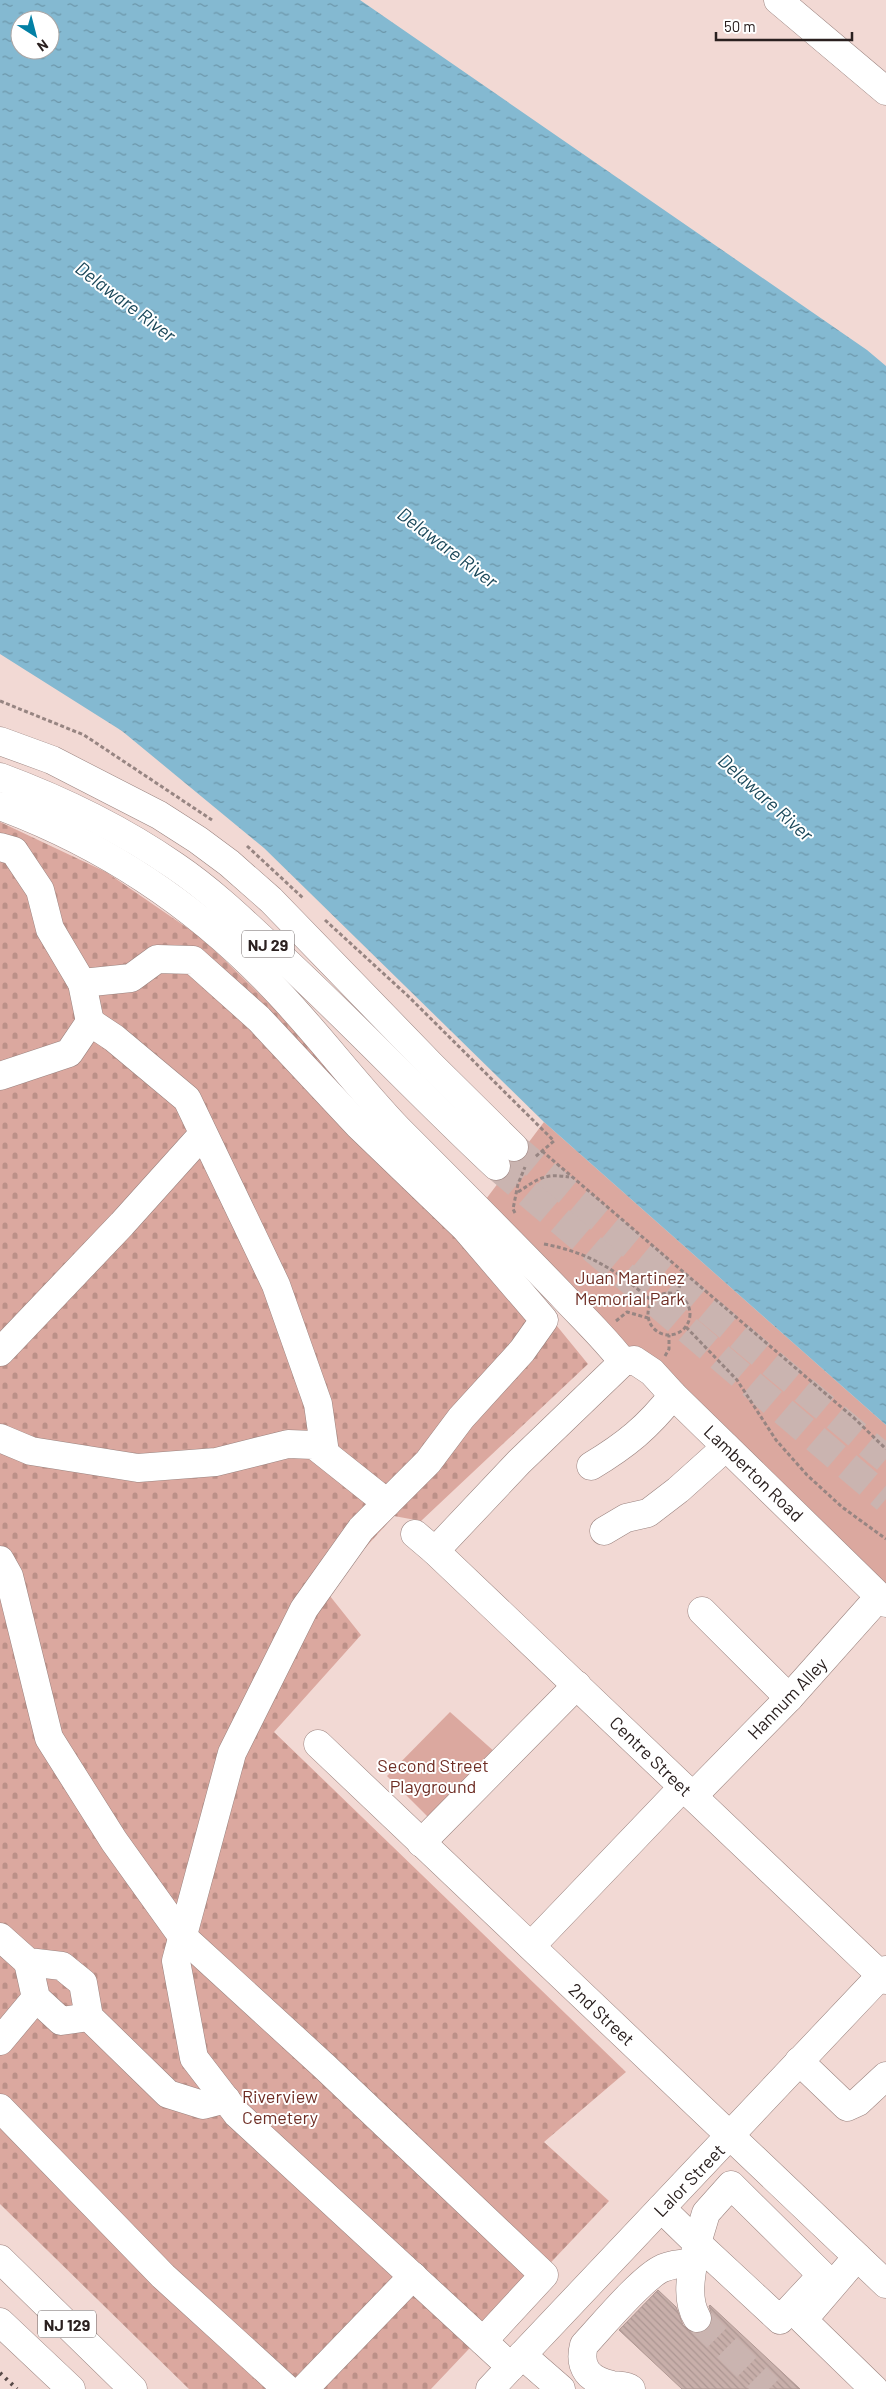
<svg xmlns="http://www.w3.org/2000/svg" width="886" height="2389" viewBox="0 0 886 2389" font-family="Barlow,sans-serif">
<defs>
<pattern id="cemetery-stones" width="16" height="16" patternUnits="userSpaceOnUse" patternTransform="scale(1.25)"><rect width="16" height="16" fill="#dba89f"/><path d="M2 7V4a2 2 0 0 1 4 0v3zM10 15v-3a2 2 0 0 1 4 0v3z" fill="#bc9088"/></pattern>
<pattern id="water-ripples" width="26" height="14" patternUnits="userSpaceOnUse" patternTransform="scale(1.25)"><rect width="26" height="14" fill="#84b9d1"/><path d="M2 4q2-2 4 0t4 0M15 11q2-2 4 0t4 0" fill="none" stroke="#6c96a9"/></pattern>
<pattern id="building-back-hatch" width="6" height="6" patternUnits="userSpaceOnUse" patternTransform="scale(1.25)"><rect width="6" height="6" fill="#c8afaa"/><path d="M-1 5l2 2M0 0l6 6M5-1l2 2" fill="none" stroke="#ac9692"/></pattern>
</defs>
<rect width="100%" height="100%" fill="#f2d9d4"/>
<!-- green -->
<g fill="#dba89f">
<polygon points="544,1122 886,1425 886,1599 623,1362 582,1337 474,1215"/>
<polygon points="450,1712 496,1753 434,1823 387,1776"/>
</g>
<!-- cemetery -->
<polygon fill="url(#cemetery-stones)" points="0,822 106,872 202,938 292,1026 458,1205 588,1364 421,1521 394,1516 326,1591 361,1635 274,1732 626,2072 544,2142 609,2201 431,2389 189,2389 0,2204"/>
<!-- water -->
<path fill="url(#water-ripples)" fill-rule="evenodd" d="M 0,0 L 360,0 L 867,350 L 886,366 L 886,1425 L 544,1122 L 264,848 L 122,731 L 0,654 ZM 20,20 L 50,20 L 50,50 L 20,50 Z"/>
<!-- building -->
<polygon fill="url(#building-back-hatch)" stroke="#b09893" points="658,2290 676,2307 683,2325 688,2330 695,2333 704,2332 710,2326 713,2319 709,2306 710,2305 800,2389 682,2389 619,2330"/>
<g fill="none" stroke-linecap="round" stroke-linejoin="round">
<!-- minor-tunnel -->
<polyline stroke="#cab4b0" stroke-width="28" stroke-dasharray="28 14" stroke-linecap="butt" points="697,2318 769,2389"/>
<!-- highway-tunnel -->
<g stroke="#cab4b0" stroke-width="28" stroke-dasharray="28 14" stroke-linecap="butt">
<polyline points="514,1147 886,1459"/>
<polyline points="496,1166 886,1499"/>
</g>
<!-- minor casing -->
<g stroke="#9a837f" stroke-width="29">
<g id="minor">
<polyline points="778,0 886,91"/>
<path d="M 0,806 C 105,845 199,908 276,990 C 319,1035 356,1085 399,1130 C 453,1184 507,1238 560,1293 C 581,1316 604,1337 623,1362"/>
<polyline points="0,847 14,851 40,890 50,929 82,983"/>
<polyline points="90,1022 114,1038 187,1099 276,1285 318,1404 325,1453"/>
<polyline points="0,1076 69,1053 90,1022 82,983 131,978 157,959 193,960 259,1019 359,1126 465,1228 544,1320 522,1351 461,1418 428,1462 361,1529 304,1609 232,1753 176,1961 194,2058 237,2114 511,2367"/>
<polyline points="0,1352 122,1224 203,1134"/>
<polyline points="623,1362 634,1360 652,1372 673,1395 886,1603"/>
<polyline points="0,1438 31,1451 138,1468 216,1462 288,1444 314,1445 387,1503"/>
<path d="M 591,1466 C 626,1445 648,1427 673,1395"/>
<polyline points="604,1531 626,1518 648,1513 678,1490 726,1447"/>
<polyline points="415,1534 435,1551 886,1980"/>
<polyline points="435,1551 519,1462 623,1362"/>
<polyline points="0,1560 9,1576 49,1738 114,1841 182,1936 325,2067 544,2275 483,2341"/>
<polyline points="702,1611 789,1698"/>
<polyline points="318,1744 886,2284"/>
<polyline points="693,1796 789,1698 879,1597"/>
<polyline points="421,1843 577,1685"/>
<polyline points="0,1937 28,1962 62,1966 83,1983 89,2017 168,2094 203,2105 226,2099"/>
<polyline points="531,1946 683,1787"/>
<polyline points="28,1962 36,1998 61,2021 89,2017"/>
<polyline points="0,2041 36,1998"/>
<polyline points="799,2061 847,2107 858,2102 886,2076"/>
<polyline points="0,2108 163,2276 287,2389"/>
<polygon points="731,2185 822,2275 780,2320 697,2243 706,2213"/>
<path d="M 661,2208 L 697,2243 C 693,2266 684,2297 697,2318"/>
<polyline points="857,2257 803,2320 874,2389"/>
<polyline points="522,2355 561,2389"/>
<polyline points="304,2389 413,2276"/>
<path d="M 631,2389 C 626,2385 618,2386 612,2385 C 589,2380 578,2368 584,2345 C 601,2327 642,2277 663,2268 C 673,2264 683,2263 694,2264"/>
</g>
</g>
<!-- major casing -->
<g stroke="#9a837f" stroke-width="29">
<polyline id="major" points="490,2389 886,1970"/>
</g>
<!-- highway casing -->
<g stroke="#9a837f" stroke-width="29">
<g id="highway">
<polyline points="0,741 52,760 159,815 198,840 229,863 271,900 431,1065 514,1147"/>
<path d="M 0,777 C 62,800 120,828 175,866 C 212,891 244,922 276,952 C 351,1021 421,1096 496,1166"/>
<polyline points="0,2259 133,2389"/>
<polyline points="0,2322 71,2389"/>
</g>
</g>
<!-- path -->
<g stroke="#978582" stroke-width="3" stroke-dasharray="4 2.5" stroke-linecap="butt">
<polyline points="0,701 84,735 212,820"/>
<polyline points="247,846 303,898"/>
<polyline points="325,920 408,996 554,1141 535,1157"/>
<polyline points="542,1151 854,1418 886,1449"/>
<path d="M 518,1192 C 538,1179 544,1173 569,1177"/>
<polyline points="515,1213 513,1209 518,1184 525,1167"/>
<path d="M 544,1244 C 591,1253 617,1271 652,1301"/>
<circle cx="669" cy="1314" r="21"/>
<polyline points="677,1294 684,1273"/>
<polyline points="616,1321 627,1312 648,1318"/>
<polyline points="686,1327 737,1380 776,1440 807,1475 842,1507 886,1539"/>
<polyline points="665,1356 669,1349 669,1335"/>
</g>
<!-- minor -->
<use href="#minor" stroke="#fff" stroke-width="28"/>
<!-- major -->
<use href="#major" stroke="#fff" stroke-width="28"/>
<!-- highway -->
<use href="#highway" stroke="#fff" stroke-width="28"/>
<!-- rail -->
<polyline stroke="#574a48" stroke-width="4" stroke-dasharray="2.5 5" stroke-linecap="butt" points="0,2373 17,2389"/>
</g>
<g text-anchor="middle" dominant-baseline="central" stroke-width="4" stroke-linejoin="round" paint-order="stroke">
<!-- shield labels -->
<g fill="#fff" stroke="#6a6362" stroke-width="1">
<rect x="242" y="930.5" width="52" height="27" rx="4"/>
<rect x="38" y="2310.5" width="58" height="27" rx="4"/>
</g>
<g font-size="16" font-weight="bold" fill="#2a201f">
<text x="268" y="944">NJ 29</text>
<text x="67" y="2324">NJ 129</text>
</g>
<!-- park labels -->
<g font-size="18" fill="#6f2e25" stroke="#fff">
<text x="630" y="1277">Juan Martinez<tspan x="630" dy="21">Memorial Park</tspan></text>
<text x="433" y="1765">Second Street<tspan x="433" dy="21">Playground</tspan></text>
<text x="280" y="2096">Riverview<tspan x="280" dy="21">Cemetery</tspan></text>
</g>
<!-- street labels -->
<g font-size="18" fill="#2a201f" stroke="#fff">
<text transform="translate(754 1473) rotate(44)">Lamberton Road</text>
<text transform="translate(787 1698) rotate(-46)">Hannum Alley</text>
<text transform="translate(651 1756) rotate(44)">Centre Street</text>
<text transform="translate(602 2014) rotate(43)">2nd Street</text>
<text transform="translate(689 2180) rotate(-46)">Lalor Street</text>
</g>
<!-- water labels -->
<g font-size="19" font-style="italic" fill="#1b485a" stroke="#fff">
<text transform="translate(126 301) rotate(37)">Delaware River</text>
<text transform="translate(448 547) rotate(37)">Delaware River</text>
<text transform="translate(766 797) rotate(42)">Delaware River</text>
</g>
</g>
<!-- north arrow -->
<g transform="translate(35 35) rotate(144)"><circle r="24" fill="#ffffff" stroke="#aaa6a5"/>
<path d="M0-4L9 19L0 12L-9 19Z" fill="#0280a5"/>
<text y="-8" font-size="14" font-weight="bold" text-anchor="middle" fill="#2a201f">N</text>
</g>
<!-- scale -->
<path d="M716 32v8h136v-8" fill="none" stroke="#2a201f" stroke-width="2.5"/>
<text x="724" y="32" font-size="15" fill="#2a201f" stroke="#ffffff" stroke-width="4" paint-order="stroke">50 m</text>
</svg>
